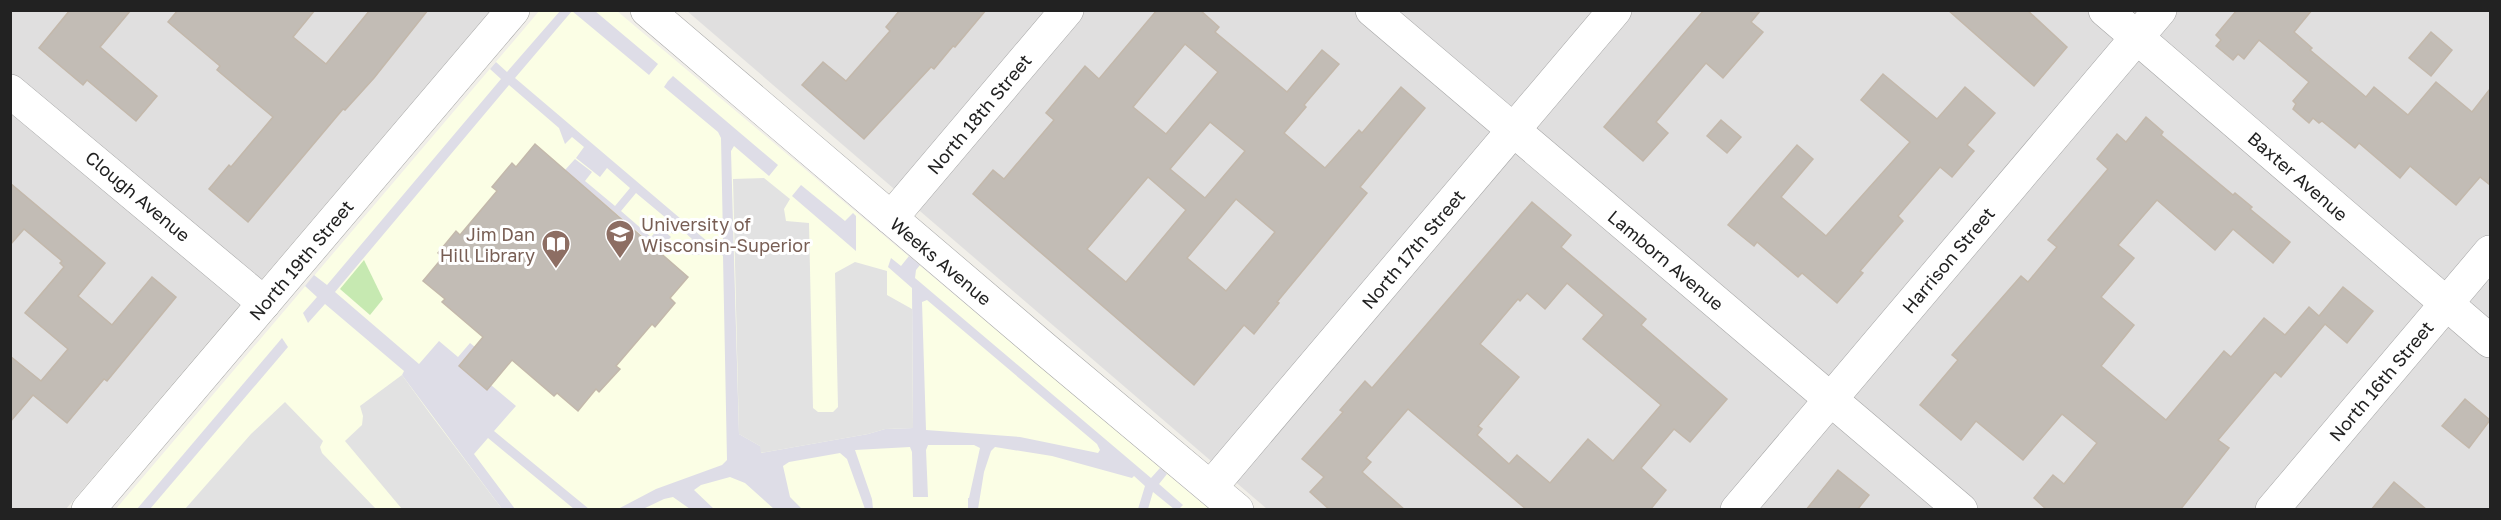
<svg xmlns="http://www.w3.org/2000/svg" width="2501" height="520" viewBox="0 0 2501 520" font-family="'Golos Text',sans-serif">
<rect width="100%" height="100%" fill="#f1efe9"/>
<!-- residential -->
<g fill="#e0dfdf">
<polygon points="10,11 490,11 66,509 11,509"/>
<polygon points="687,11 2490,11 2490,509 1267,509"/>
</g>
<!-- education -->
<polygon fill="#fbfee5" points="540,10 617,11 1209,509 115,510"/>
<!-- grass -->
<polygon fill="#c6e9b1" points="364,260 383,299 370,315 340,289"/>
<!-- parking -->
<g fill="#e2e2e2">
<polygon points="764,178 790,199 784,209 786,221 809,223 813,408 818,412 833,412 838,407 835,273 855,262 887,271 887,295 912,309 913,428 885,429 868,434 760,453 760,446 739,434 733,179"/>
<polygon points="402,375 431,415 502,509 402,509 345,441 362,425 363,416 360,406"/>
<polygon points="285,402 323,441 320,447 322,453 376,509 185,509 251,434"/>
</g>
<!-- plaza -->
<g fill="#dedde7" fill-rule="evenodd">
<path d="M 560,11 L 595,11 L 658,64 L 649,75 L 572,11 L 515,78 L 708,242 L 720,243 L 723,239 L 721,138 L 718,132 L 664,87 L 668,81 L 673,76 L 778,165 L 769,176 L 734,146 L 731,151 L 739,434 L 760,446 L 761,453 L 868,434 L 885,429 L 913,428 L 912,288 L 888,267 L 891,258 L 901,266 L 909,256 L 920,265 L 916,270 L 915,278 L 1151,478 L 1160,468 L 1164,471 L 1167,474 L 1159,484 L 1183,505 L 1179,509 L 1174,509 L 1153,492 L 1148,509 L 1138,509 L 1145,486 L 1134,476 L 1132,478 L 1052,456 L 995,447 L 991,451 L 984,472 L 978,509 L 968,509 L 968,498 L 969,498 L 980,448 L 974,445 L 928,445 L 926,450 L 928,497 L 913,497 L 912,452 L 910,447 L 855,450 L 872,499 L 873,509 L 865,509 L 847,459 L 840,453 L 789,462 L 783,466 L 790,497 L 802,509 L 774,509 L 745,483 L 730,477 L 701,485 L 694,490 L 714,509 L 690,509 L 673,497 L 664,499 L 643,509 L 618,509 L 656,489 L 722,465 L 727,460 L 723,256 L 720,253 L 693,255 L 685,248 L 692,239 L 679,227 L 673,234 L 661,225 L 666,218 L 636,193 L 621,211 L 651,237 L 660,227 L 671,237 L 659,250 L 565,170 L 575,159 L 592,172 L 585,181 L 615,206 L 630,188 L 607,168 L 600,177 L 576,158 L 584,147 L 572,137 L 565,144 L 559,128 L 509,85 L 335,292 L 419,364 L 439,341 L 458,357 L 470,343 L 475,347 L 459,366 L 487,389 L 491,385 L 516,406 L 494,431 L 589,509 L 574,509 L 488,438 L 474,454 L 515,509 L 502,509 L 402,375 L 404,371 L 325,304 L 308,323 L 303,313 L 317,297 L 305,286 L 314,275 L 327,285 L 501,79 L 490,69 L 496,62 L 507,72 ZM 927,300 L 1097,444 L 1100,450 L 1098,453 L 1020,437 L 926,430 L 922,302 Z"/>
<polygon points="801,185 845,221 853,213 856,216 856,251 792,196"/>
<polygon points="282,338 288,347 150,509 137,509"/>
</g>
<!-- building -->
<g fill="#c2bcb5" stroke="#c3b8ab" stroke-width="1.5" fill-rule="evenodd">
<polygon points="70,10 131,10 100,47 157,96 136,121 87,80 83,85 39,48"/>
<polygon points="178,10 315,10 293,37 326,64 370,10 428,10 374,78 345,110 343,109 248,222 209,189 229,165 231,167 273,117 217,70 220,66 168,22"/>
<polygon points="900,10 986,10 955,47 953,46 934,69 931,67 864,139 802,85 823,62 846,81 890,31 886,27"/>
<path d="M 1157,10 L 1200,10 L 1219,27 L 1215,32 L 1287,92 L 1322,50 L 1339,64 L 1304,105 L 1306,107 L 1284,133 L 1325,168 L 1359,130 L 1362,133 L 1401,87 L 1425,108 L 1360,187 L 1367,193 L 1277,302 L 1279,303 L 1254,334 L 1244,325 L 1194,385 L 973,194 L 993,170 L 1004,179 L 1054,120 L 1046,113 L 1085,66 L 1099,79 ZM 1185,44 L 1218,72 L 1166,134 L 1133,107 ZM 1210,122 L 1245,151 L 1205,198 L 1170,169 ZM 1148,177 L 1186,210 L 1126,282 L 1087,249 ZM 1236,199 L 1275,232 L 1226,291 L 1187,258 Z"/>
<polygon points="1704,10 1761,10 1751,22 1763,32 1723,78 1706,63 1656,122 1668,133 1643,161 1604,127"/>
<polygon points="1948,10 2027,10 2067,47 2034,86"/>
<polygon points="2237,10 2312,10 2294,32 2312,48 2310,50 2366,97 2374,87 2408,115 2436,82 2472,112 2490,89 2490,185 2480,177 2456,205 2410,166 2400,178 2359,143 2355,148 2322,121 2319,123 2313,118 2309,123 2293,109 2296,104 2293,101 2309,82 2259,40 2244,59 2238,54 2233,60 2216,46 2221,40 2216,35"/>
<polygon points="2431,32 2452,50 2431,76 2409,58"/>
<polygon points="1883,74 1937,119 1965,87 1995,113 1967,145 1974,151 1952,177 1940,167 1898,216 1903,221 1860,271 1863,273 1837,303 1802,273 1798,277 1757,242 1754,246 1728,225 1797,145 1813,159 1781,197 1826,236 1910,142 1861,100"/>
<polygon points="2146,117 2163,132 2161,135 2233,195 2235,193 2252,207 2250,209 2290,242 2273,263 2233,229 2215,250 2157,200 2118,245 2134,258 2101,297 2134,325 2101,366 2166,420 2224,351 2231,357 2264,318 2285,335 2309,307 2319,316 2343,287 2373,311 2347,343 2325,324 2281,377 2275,372 2218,440 2229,448 2180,510 2047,510 2034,498 2053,475 2064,484 2097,443 2062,414 2023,460 1976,421 1961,440 1920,405 1958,360 1952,355 1993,308 2021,276 2028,282 2057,247 2048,240 2108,169 2097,159 2117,134 2126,142"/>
<polygon points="1721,120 1741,137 1727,153 1707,136"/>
<polygon points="535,144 688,277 670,298 675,303 655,327 652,324 616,366 620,369 599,392 596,389 578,411 557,393 554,396 512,360 487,390 459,366 483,337 442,302 445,299 423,281 443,257 438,253 456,231 460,235 497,191 492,187 512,163 516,167"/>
<polygon points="10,183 105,263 78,296 112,325 152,277 176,297 107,381 104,379 67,423 33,395 10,422 10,356 41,381 68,349 25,313 64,267 60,263 62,261 24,229 10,245"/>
<path d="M 1532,202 L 1571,235 L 1561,247 L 1646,319 L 1641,325 L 1727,399 L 1690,442 L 1674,429 L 1641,468 L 1666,490 L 1650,510 L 1527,510 L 1408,409 L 1366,458 L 1371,462 L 1362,472 L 1405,510 L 1330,510 L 1310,492 L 1324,477 L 1302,459 L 1343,412 L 1340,410 L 1365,381 L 1372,388 ZM 1567,283 L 1604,315 L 1583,339 L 1661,405 L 1613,461 L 1588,439 L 1550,483 L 1517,455 L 1509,464 L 1477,435 L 1482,429 L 1478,426 L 1519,377 L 1480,344 L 1518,299 L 1520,301 L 1527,293 L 1545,309 Z"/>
<polygon points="2465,399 2490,420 2469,448 2442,426"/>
<polygon points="1838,470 1869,495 1857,510 1806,510"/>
<polygon points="2394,482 2427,510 2371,510"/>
</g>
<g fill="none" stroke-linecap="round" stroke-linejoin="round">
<!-- street casing -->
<g stroke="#a6a6a6" stroke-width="34">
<g id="street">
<polyline points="647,10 1046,350 1237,510"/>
<polyline points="1372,10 1961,510"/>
<polyline points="2105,10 2490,341"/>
<polyline points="10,91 264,303"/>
<polyline points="891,218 1067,10"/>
<polyline points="1211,487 1615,10"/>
<polyline points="88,510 513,10"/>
<polyline points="1737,510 2160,10"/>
<polyline points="2272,510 2490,252"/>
</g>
</g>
<!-- street -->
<use href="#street" stroke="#fff" stroke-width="33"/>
</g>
<!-- icons -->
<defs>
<g id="university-pin" transform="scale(1.5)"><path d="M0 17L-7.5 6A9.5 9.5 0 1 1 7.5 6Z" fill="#8d6e63" stroke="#fff"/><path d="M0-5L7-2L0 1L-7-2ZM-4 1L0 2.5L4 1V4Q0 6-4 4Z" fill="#fff"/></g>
<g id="library-pin" transform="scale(1.5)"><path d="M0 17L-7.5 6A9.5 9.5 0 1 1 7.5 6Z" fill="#8d6e63" stroke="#fff"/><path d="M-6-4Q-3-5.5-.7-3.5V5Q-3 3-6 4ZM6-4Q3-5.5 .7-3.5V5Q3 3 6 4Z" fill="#fff"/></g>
</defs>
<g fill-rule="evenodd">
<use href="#university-pin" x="620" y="234"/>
<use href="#library-pin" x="556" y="244"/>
</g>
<g text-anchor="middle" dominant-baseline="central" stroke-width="6" stroke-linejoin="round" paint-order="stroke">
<!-- street labels -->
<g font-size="18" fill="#222" stroke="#fff">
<text transform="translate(979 114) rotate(-50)">North 18th Street</text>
<text transform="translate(2298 176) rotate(41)">Baxter Avenue</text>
<text transform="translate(138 196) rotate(40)">Clough Avenue</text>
<text transform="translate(1413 249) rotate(-50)">North 17th Street</text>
<text transform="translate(301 260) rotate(-50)">North 19th Street</text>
<text transform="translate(1666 260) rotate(40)">Lamborn Avenue</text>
<text transform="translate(1948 260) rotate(-50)">Harrison Street</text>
<text transform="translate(941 261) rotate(40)">Weeks Avenue</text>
<text transform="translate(2381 381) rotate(-50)">North 16th Street</text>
</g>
<!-- education labels -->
<g font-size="18" fill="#785e54" stroke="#fff" text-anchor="start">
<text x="641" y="224">University of<tspan x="641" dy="21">Wisconsin-Superior</tspan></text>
<text x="535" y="234" text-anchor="end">Jim Dan<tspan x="535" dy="21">Hill Library</tspan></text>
</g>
</g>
<!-- border -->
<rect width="2501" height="520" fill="none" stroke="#222222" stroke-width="24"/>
</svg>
